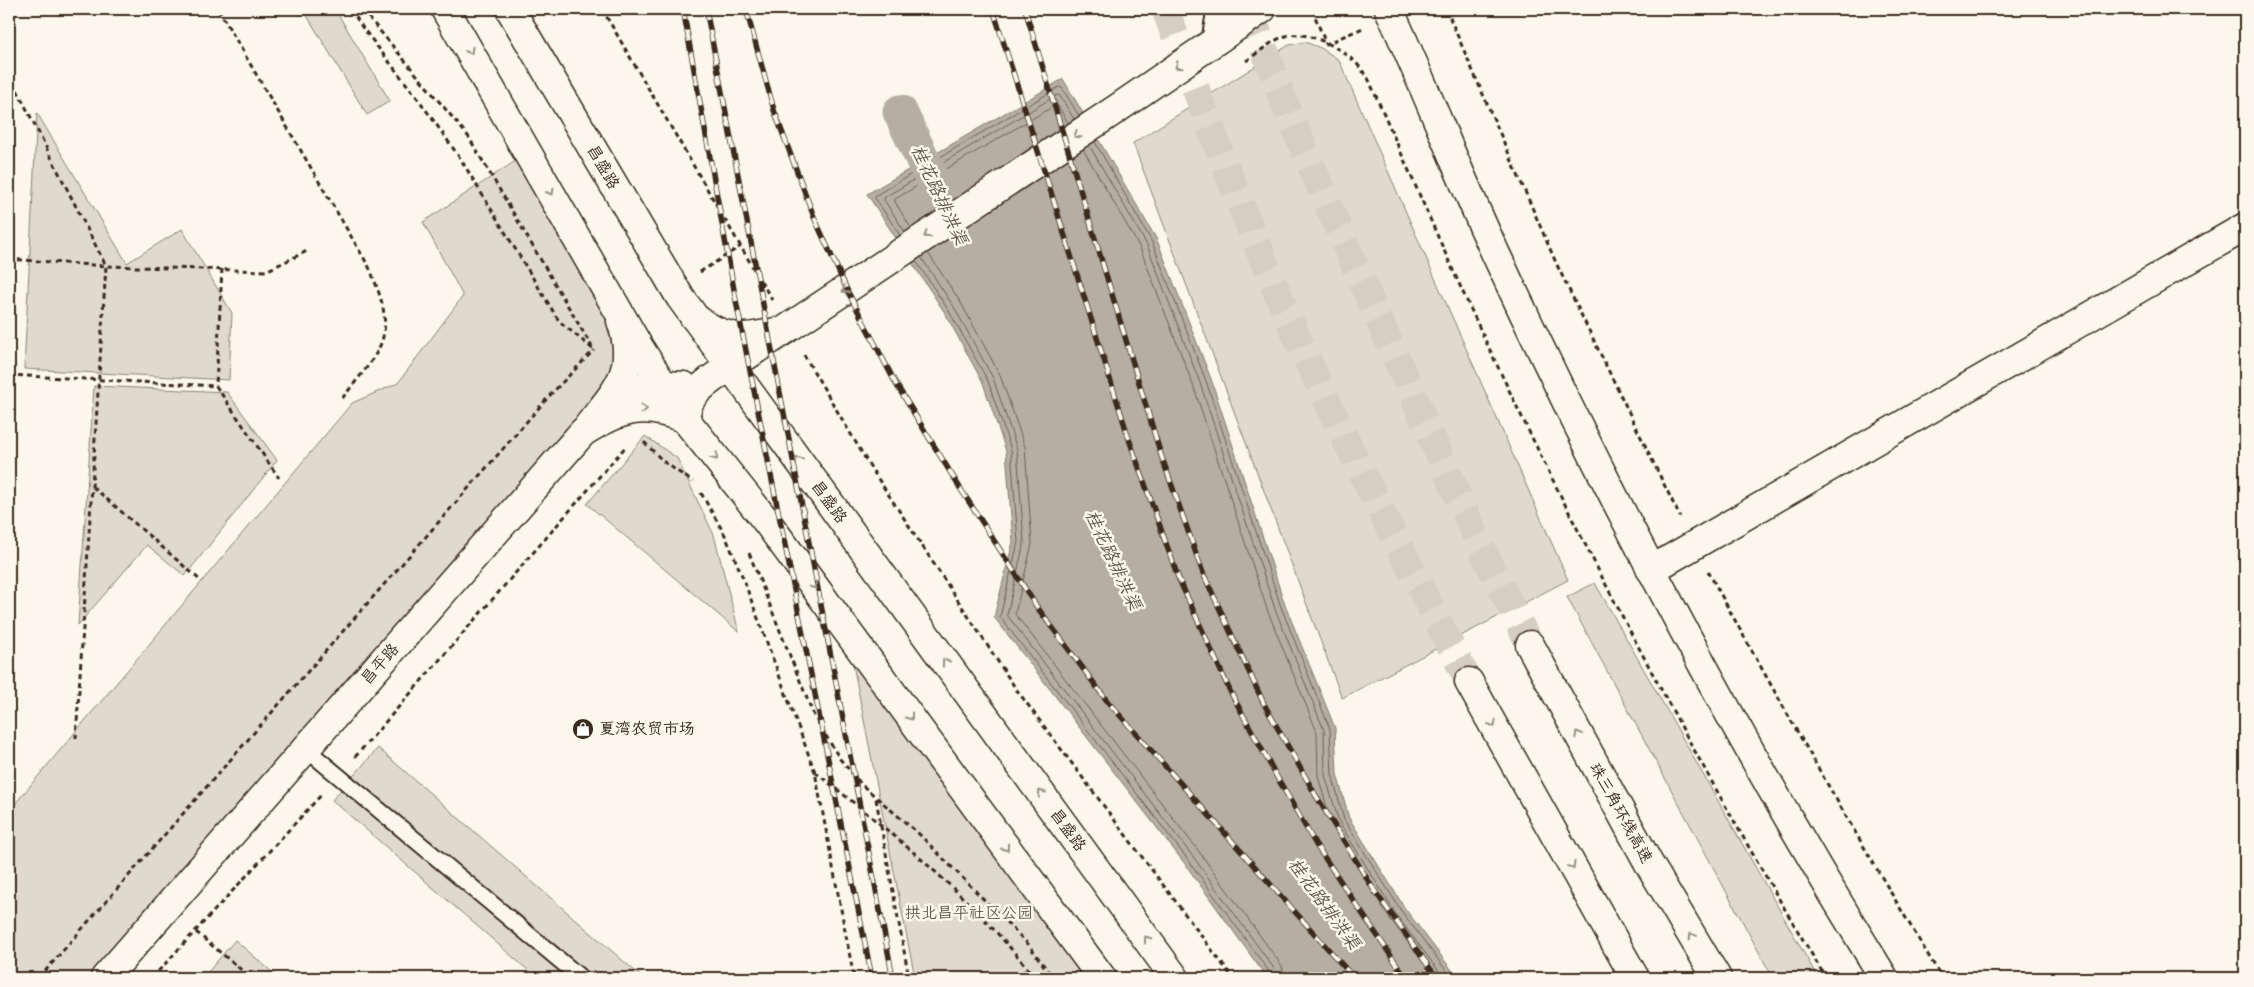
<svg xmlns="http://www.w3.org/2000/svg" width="2254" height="987" viewBox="0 0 2254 987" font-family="'Comic Neue','LXGW WenKai TC',sans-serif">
<rect width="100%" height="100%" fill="#fbf7ec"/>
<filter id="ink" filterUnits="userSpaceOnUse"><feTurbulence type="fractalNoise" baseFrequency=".02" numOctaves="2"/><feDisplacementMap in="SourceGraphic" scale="10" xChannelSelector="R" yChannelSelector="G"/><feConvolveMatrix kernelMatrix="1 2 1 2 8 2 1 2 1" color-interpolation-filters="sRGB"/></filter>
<g filter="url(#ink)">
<!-- green -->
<g fill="#dfd9ce" stroke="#8d8276">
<polygon points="303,9 335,9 390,101 367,115"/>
<polygon points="1305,42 1321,48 1339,60 1568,580 1342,698 1133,143 1289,45"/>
<polygon points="37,113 127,263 182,229 232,313 229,380 24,369"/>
<polygon points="520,158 632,355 90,978 9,978 9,811 352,403 398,383 463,296 423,222"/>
<polygon points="94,386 227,392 277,460 185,576 147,545 78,625"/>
<polygon points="645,436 677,458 714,535 739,632 587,504"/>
<polygon points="1595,583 1818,978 1773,978 1567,597"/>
<polygon points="848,639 1098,978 915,978"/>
<polygon points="378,748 643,978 537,978 332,800"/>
<polygon points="235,940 279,978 203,978"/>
</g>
<!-- water -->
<polygon fill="#b6aea2" stroke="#85796d" points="1063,79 1157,240 1211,379 1285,605 1335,728 1337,774 1349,818 1406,910 1458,978 1267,978 1185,864 994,617 1013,542 1006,451 983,383 945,313 867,194"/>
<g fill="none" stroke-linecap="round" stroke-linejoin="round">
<!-- shore -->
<g stroke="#6c5f53" stroke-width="1">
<polyline points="1095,142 1152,242 1206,381 1281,607 1330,729 1332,774 1344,820 1402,912 1452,978"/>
<polyline points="1089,145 1147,245 1200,383 1275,609 1324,730 1325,775 1339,822 1397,916 1444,978"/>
<polyline points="1083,149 1140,248 1193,385 1268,612 1317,732 1318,776 1332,825 1391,920 1435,978"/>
<polyline points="911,228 895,202 895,199 1054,106 1058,106 1068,123"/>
<polyline points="905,232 884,200 885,197 1057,95 1060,96 1074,119"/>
<polyline points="900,235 875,198 876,195 1059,87 1062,88 1079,116"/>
<polyline points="928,253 961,303 1000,375 1025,447 1032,544 1015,614 1200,853 1282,966 1285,978"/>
<polyline points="921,257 954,307 993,378 1017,449 1024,543 1007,615 1194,858 1275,970 1277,978"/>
<polyline points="916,261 949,311 988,381 1011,450 1018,542 1000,617 1189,861 1270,973 1271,978"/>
</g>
<!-- canal -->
<polyline stroke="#b6aea2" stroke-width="35" points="900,112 944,204"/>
<!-- highway-tunnel -->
<g stroke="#d5cec3" stroke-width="28" stroke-dasharray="28 14" stroke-linecap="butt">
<path d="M 1165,9 C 1205,112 1243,216 1288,317 C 1343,441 1407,561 1469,682"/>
<polyline points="1249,9 1288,112 1345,244 1478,541 1530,645"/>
</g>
<!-- lane casing -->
<g stroke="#3b2a1e" stroke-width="19">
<g id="lane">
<polyline points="1221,33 1229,9"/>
<polyline points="1209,45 1215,9"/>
<polyline points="306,749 581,978"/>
</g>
</g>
<!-- street casing -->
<g stroke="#3b2a1e" stroke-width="31">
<polyline id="street" points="1651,570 2245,227"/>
</g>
<!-- secondary casing -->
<g stroke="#3b2a1e" stroke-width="31">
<g id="secondary">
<path d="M 1389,9 C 1428,93 1461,181 1501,265 C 1615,510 1742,748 1884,978"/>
<path d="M 694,317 C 722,339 741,341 775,332"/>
<polyline points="606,407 624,394 649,384 684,386"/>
<path d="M 589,425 C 618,388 638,370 621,321"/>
<path d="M 105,978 L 583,432 C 620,409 643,401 685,419 C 687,398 697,390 713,378 L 1118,108 L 1262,9"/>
</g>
</g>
<!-- primary casing -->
<g stroke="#3b2a1e" stroke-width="31">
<g id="primary">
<polyline points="445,9 639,347 685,419 767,522 1102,978"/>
<polyline points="510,9 680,297 1175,978"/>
</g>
</g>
<!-- highway casing -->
<g stroke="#3b2a1e" stroke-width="31">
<g id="highway">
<polyline points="1530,645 1648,862 1717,978"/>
<polyline points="1469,682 1635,978"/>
</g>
</g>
<!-- path -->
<g stroke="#3b2a1e" stroke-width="3" stroke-dasharray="5 4" stroke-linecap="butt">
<path d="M 218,9 L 369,267 C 399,337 384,346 340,401"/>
<polyline points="351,9 362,27 419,100 460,158 559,321 594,350"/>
<polyline points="364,9 370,19 468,136 592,347"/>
<polyline points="602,9 772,300"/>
<polyline points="1312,9 1326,44 1365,27"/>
<polyline points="1446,9 1557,265 1680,517"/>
<path d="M 1246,61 C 1258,53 1272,40 1286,36 C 1307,30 1337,46 1353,60 C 1359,65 1363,72 1368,78 C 1401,152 1433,227 1467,301 C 1574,532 1694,760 1826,978"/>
<polyline points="9,74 106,266 76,738"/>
<polyline points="9,259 106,266 266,271 309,250"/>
<polyline points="222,269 216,386 279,478"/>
<polyline points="700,272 741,246"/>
<polyline points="804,355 871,468 1016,689 1233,978"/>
<polyline points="9,375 216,386"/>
<polyline points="644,442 664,462 693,482"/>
<polyline points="93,487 200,580"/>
<polyline points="701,493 725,535 743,578 815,772 854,978"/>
<polyline points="749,553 814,716 840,759 862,785 919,834 1028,944 1053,978"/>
<path d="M 1708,571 C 1783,709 1861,844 1942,978"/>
<polyline points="355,757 627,445"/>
<path d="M 815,772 C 895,835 973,898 1035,978"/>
<polyline points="876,799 909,978"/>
<polyline points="196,932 251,978"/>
<polyline points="39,978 551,394 594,350"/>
<polyline points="152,978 323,793"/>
<polyline points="1014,978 1028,969"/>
</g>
<!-- lane -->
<use href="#lane" stroke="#fbf7ec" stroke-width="15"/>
<!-- street -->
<use href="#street" stroke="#fbf7ec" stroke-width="28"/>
<!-- secondary -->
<use href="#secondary" stroke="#fbf7ec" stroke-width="28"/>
<!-- primary -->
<use href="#primary" stroke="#fbf7ec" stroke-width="28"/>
<!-- highway -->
<use href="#highway" stroke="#fbf7ec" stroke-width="28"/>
<!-- rail casing -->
<g stroke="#3b2a1e" stroke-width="5.5">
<g id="rail">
<polyline points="683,9 737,306 872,978"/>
<polyline points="706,9 893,978"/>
<polyline points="746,9 774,110 814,217 848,292 896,384 960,488 1037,607 1108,702 1354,978"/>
<polyline points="993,9 1130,442 1178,577 1230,691 1277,777 1316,845 1406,978"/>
<polyline points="1025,9 1161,455 1203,573 1264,704 1315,794 1374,890 1437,978"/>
</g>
</g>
<!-- rail -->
<use href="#rail" stroke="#fbf7ec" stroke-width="4" stroke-dasharray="11" stroke-linecap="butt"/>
</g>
<!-- one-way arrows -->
<defs><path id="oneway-chevron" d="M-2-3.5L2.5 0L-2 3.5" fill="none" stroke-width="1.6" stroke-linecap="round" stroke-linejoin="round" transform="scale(1.25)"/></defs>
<g stroke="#9b9085">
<use href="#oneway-chevron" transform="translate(470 51) rotate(60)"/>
<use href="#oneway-chevron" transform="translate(1178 66) rotate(145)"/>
<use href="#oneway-chevron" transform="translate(1077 135) rotate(146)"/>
<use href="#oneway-chevron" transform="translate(551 192) rotate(60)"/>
<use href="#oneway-chevron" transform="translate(927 235) rotate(146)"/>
<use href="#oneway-chevron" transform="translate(845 290) rotate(146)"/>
<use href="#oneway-chevron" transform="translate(644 409) rotate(-1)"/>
<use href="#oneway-chevron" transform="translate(715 457) rotate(51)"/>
<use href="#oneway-chevron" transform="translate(798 460) rotate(-126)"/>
<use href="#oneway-chevron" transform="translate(814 586) rotate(54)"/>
<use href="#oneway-chevron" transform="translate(945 662) rotate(-126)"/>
<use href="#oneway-chevron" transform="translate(910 717) rotate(54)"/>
<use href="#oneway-chevron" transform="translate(1493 724) rotate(61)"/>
<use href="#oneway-chevron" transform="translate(1578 734) rotate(-118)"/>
<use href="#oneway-chevron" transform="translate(1041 793) rotate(-126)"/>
<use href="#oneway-chevron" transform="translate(1006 848) rotate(54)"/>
<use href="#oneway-chevron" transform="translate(1572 866) rotate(61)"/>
<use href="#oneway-chevron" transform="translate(1692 936) rotate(-121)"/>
<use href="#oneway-chevron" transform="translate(1147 939) rotate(-126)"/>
</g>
</g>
<!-- icons -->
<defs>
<g id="shop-disc" transform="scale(1.125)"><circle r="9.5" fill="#3b2a1e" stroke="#fbf7ec"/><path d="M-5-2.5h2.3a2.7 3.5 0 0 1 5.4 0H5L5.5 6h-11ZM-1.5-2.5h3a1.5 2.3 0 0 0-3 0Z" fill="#fff"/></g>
</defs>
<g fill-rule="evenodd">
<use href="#shop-disc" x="583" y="729"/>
</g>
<g text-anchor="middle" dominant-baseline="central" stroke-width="5" stroke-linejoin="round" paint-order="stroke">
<!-- street labels -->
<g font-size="16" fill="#3b2a1e" stroke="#fbf7ec">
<text transform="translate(603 167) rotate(60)">昌盛路</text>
<text transform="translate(829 502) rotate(54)">昌盛路</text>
<text transform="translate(380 664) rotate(-49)">昌平路</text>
<text transform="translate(1621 813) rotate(61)">珠三角环线高速</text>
<text transform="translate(1068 830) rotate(54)">昌盛路</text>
</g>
<!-- poi labels -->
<g font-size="16" fill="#3b2a1e" stroke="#fbf7ec" text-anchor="start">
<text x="599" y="729">夏湾农贸市场</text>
</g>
<!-- park labels -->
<g font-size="16" fill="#64564a" stroke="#fbf7ec">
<text x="969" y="913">拱北昌平社区公园</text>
</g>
<!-- water labels -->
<g font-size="18" font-style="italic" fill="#605246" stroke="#fbf7ec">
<text transform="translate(939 195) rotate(65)">桂花路排洪渠</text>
<text transform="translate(1113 560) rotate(65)">桂花路排洪渠</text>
<text transform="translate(1324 904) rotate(54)">桂花路排洪渠</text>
</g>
</g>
<!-- margin -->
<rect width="2254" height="987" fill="none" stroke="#fbf7ec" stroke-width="30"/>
<rect x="15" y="15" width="2224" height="957" fill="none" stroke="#3b2a1e" stroke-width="2" filter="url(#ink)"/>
</svg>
